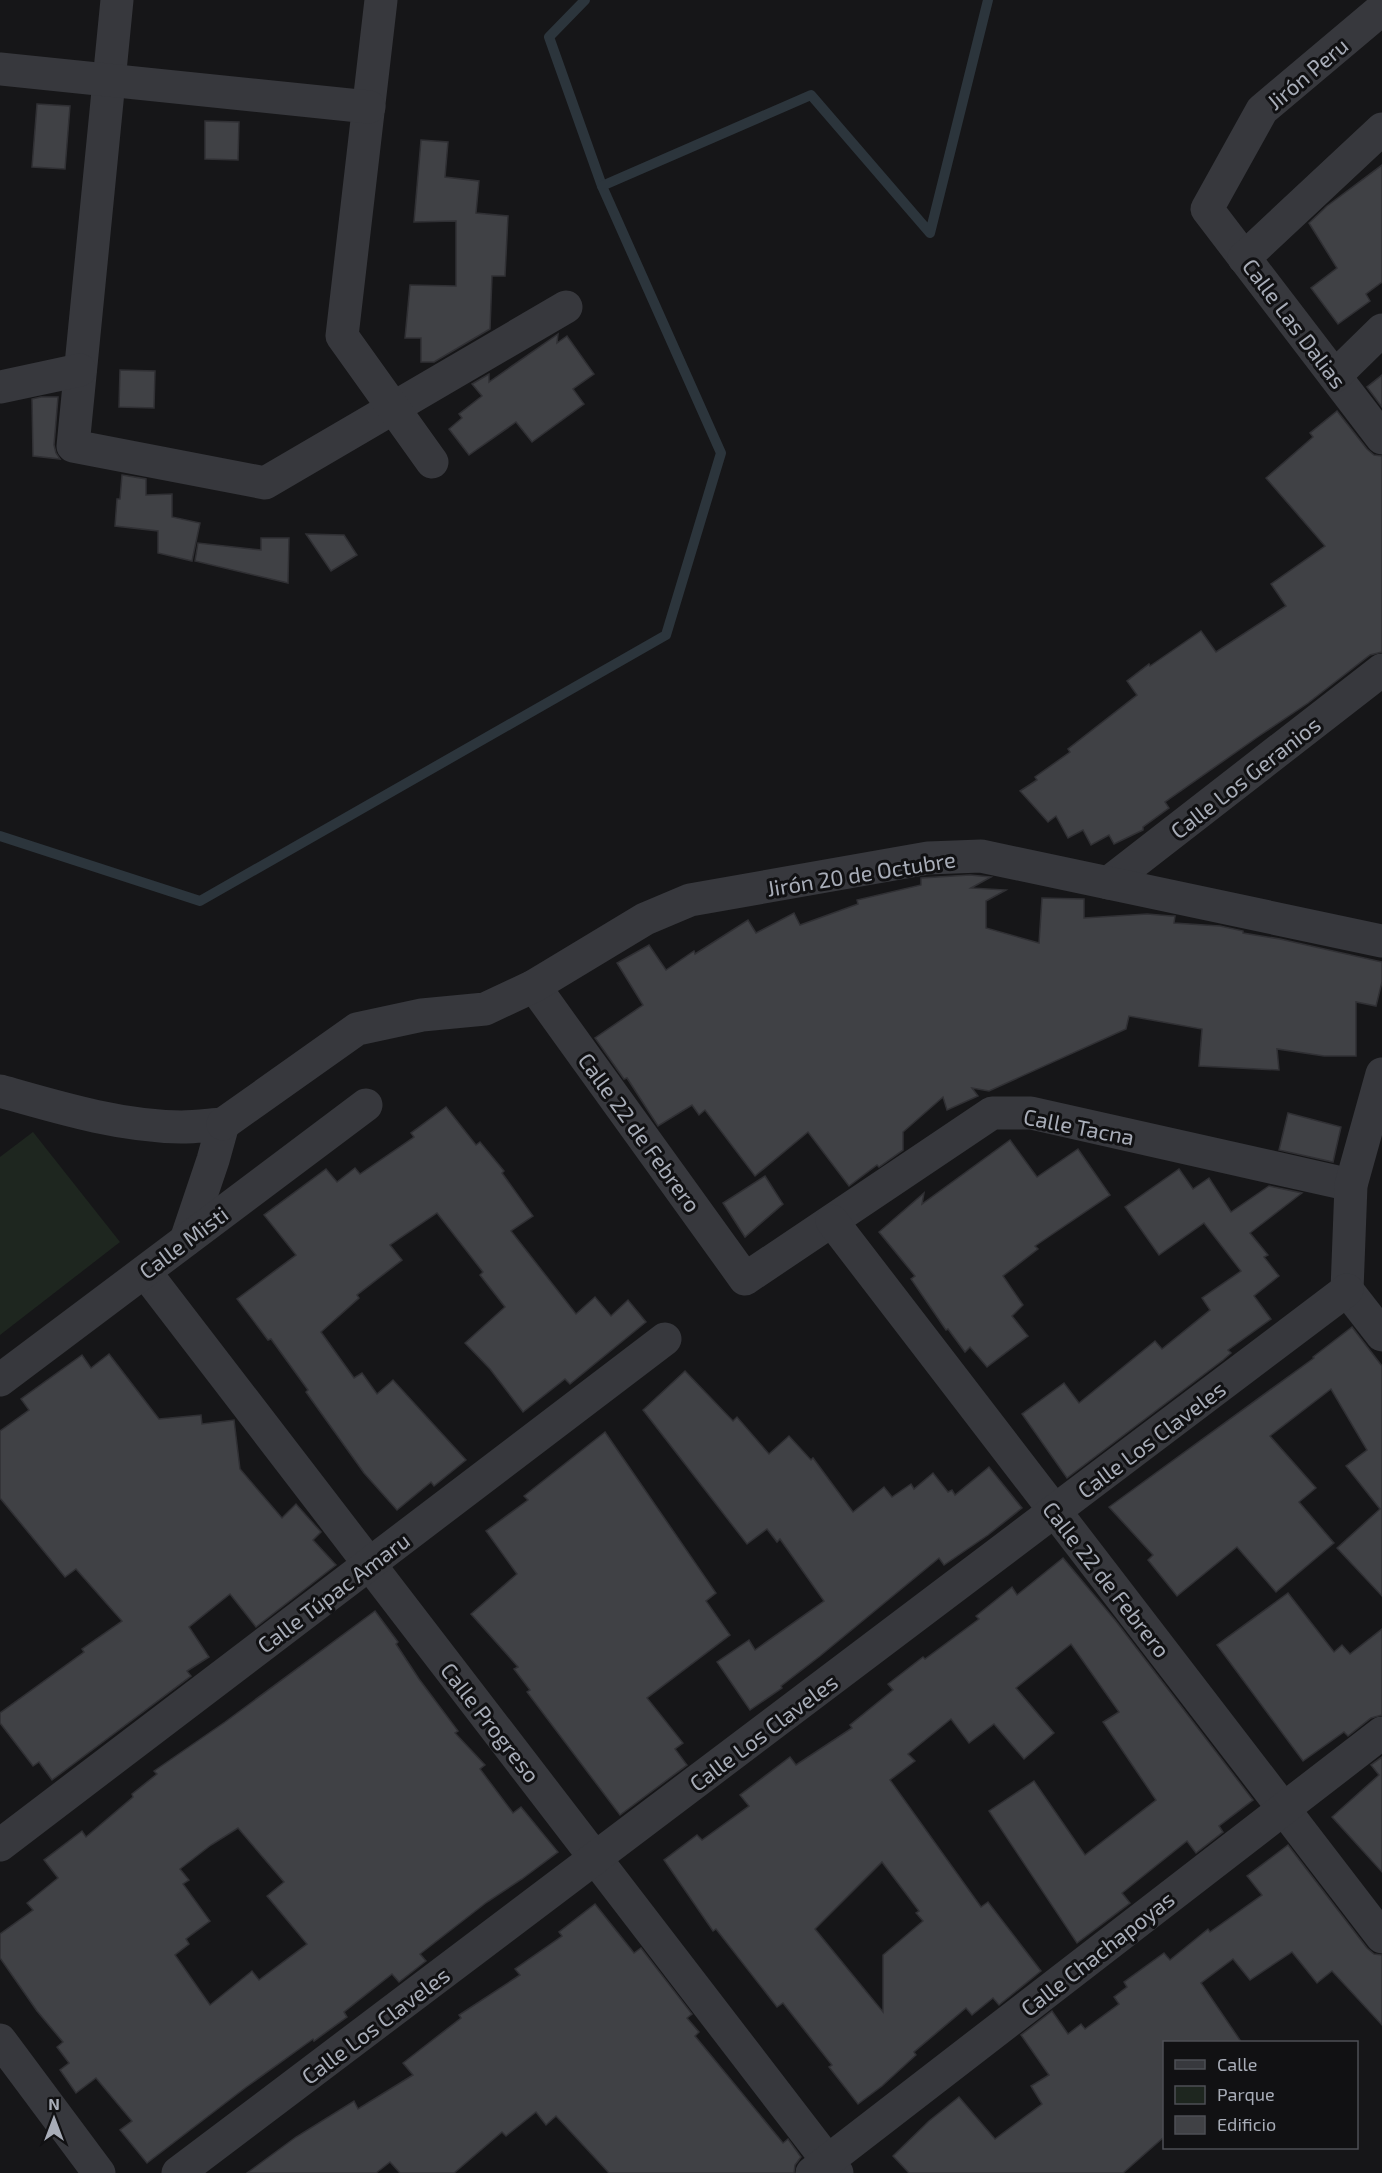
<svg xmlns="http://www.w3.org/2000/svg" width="1382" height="2173" viewBox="0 0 1382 2173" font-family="'Exo 2',sans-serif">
<rect width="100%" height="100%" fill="#161618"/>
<!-- green -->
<polygon fill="#1e261f" points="33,1132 120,1242 0,1335 0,1157"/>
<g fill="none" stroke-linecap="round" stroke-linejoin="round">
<!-- stream -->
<g stroke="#2c353c" stroke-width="10">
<polyline points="585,0 549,37 602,186"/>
<polyline points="0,836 200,901 666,635 721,453 602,186 811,95 930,233 988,0"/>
</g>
</g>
<!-- building -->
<g fill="#404145" stroke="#303034" stroke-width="1.5" fill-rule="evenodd">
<polygon points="37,104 70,106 65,169 32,167"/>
<polygon points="205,121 239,122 238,160 205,159"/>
<polygon points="421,140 448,142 445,177 479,181 476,213 508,216 505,276 492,276 490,329 434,362 421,362 421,338 405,338 410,285 456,286 456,221 414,222"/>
<polygon points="1382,165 1382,282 1366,294 1370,301 1338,324 1311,288 1337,268 1309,223 1327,206"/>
<polygon points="558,334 557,343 567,336 594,374 573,389 584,404 532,442 516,422 469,455 449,429 462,418 459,414 482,396 472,384 489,374 489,382"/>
<polygon points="120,370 155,371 154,408 119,407"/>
<polygon points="1382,375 1382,407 1367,387"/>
<polygon points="41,397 58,397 54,445 56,453 60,459 33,456 32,399"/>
<polygon points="1337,411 1367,449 1374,455 1382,456 1382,652 1370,655 1308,703 1259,736 1165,802 1169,808 1143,827 1143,830 1114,844 1109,835 1091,845 1083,830 1068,838 1056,816 1048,822 1020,791 1037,780 1035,777 1070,752 1068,749 1137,695 1127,681 1149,664 1150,666 1201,631 1216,652 1286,606 1271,584 1325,546 1266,478 1313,437 1310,433"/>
<polygon points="122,475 146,479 146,495 172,494 172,517 200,523 192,561 158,553 158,531 115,526 117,499 120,499"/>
<polygon points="306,534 344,535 357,555 331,571"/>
<polygon points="261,538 289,538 288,583 195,561 198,543 261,550"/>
<polygon points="970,875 991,877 971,888 1006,890 986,901 986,928 1039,943 1042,898 1084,899 1084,918 1147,914 1172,916 1175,916 1174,923 1220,926 1243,931 1243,933 1280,939 1382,962 1382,982 1376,1006 1356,1002 1356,1056 1324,1056 1277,1049 1279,1070 1199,1066 1202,1029 1129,1016 1126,1029 989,1091 972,1088 978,1096 947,1110 943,1097 903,1132 903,1150 879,1167 877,1165 849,1186 808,1132 755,1176 705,1110 699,1115 692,1105 658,1126 627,1078 624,1079 595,1038 643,1005 617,963 649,945 666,970 694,951 695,954 748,920 756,933 794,913 800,925 858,904 857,900 921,885 921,878"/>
<polygon points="446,1107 476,1145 480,1142 504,1171 502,1173 533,1216 511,1231 576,1314 595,1297 611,1316 628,1300 646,1322 570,1384 565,1379 523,1412 490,1369 465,1343 505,1307 480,1275 483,1272 437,1213 390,1245 402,1260 357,1295 359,1298 321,1332 354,1378 362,1373 377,1394 393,1380 466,1460 434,1486 431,1482 397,1510 364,1473 306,1392 308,1390 271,1339 268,1340 237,1299 296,1255 264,1215 326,1169 337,1182 355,1168 360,1174 414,1137 411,1133"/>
<polygon points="1288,1113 1341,1127 1333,1162 1279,1150"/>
<polygon points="1010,1140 1037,1177 1078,1149 1110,1195 1035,1246 1038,1249 1003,1276 1023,1305 1012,1316 1028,1336 987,1367 970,1347 965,1352 948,1329 946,1330 911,1279 915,1276 879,1232 924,1193 922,1204"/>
<polygon points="1179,1169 1193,1189 1209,1178 1231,1212 1269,1186 1302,1193 1250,1233 1268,1255 1264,1257 1279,1276 1254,1296 1271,1319 1228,1350 1231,1353 1223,1360 1067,1478 1022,1414 1064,1383 1079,1403 1155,1341 1162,1349 1210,1310 1202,1298 1241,1271 1204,1223 1159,1255 1125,1207"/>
<polygon points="765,1176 783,1204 745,1237 723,1203"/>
<polygon points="1352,1327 1382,1366 1382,1596 1337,1548 1380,1509 1346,1466 1367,1450 1331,1389 1270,1436 1316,1488 1299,1502 1334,1543 1276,1592 1237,1547 1177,1596 1148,1560 1153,1555 1109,1507 1314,1358 1313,1357"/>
<polygon points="109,1354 159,1419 201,1415 202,1424 234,1420 240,1469 282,1518 296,1504 321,1532 313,1540 336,1565 256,1627 230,1594 189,1627 209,1657 187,1671 191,1676 52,1780 39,1762 33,1766 0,1723 0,1713 84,1652 82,1649 122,1621 76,1569 65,1577 0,1498 0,1431 29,1410 21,1399 82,1355 91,1368"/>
<polygon points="685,1371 733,1421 737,1417 769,1454 789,1436 811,1460 813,1458 853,1512 884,1487 892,1497 911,1484 914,1489 933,1473 948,1492 952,1490 955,1495 989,1467 1022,1508 988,1535 944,1565 939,1558 820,1656 781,1686 782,1688 750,1710 717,1662 749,1640 755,1650 824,1601 780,1539 777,1542 767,1529 747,1544 643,1410"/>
<polygon points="605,1432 716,1593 706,1601 730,1635 647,1698 683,1743 675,1749 687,1765 620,1815 527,1692 530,1690 514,1669 518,1667 471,1614 517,1574 486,1531 528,1500 524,1496"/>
<path d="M 1063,1558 L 1115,1620 L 1253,1800 L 1219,1826 L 1223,1832 L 1196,1853 L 1187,1841 L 1122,1893 L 1130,1903 L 1077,1943 L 989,1811 L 1034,1781 L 1085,1855 L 1156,1800 L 1103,1722 L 1119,1712 L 1071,1644 L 1016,1688 L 1054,1733 L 1024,1759 L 994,1724 L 969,1743 L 951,1719 L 908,1754 L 915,1761 L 890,1780 L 981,1907 L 988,1902 L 1041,1971 L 999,2005 L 993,1998 L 972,2015 L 966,2008 L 914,2052 L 916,2055 L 882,2086 L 858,2104 L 829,2067 L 832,2065 L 783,2003 L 777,2007 L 716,1929 L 713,1931 L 664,1860 L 697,1835 L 702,1840 L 749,1806 L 740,1795 L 790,1757 L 796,1765 L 852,1728 L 850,1725 L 893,1690 L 888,1684 L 923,1657 L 925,1659 L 979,1619 L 976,1616 L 1012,1587 L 1017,1595 ZM 882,1862 L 919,1911 L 916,1913 L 923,1921 L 883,1955 L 883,2012 L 815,1929 Z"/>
<polygon points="1288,1593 1334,1652 1342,1645 1350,1654 1382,1629 1382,1715 1371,1718 1348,1736 1344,1732 1303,1761 1217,1645"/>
<path d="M 375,1611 L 398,1642 L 396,1644 L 419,1679 L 458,1731 L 455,1733 L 485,1765 L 480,1769 L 513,1813 L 521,1807 L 558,1852 L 522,1879 L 487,1902 L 420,1954 L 426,1961 L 399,1982 L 392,1974 L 344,2012 L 347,2017 L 314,2041 L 313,2039 L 245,2088 L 147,2163 L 120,2130 L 132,2121 L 96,2078 L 76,2093 L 60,2070 L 69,2063 L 57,2047 L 63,2042 L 37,2011 L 0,1958 L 0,1934 L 33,1910 L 27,1903 L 58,1878 L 44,1860 L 82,1831 L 86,1837 L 133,1797 L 132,1794 L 157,1774 L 154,1771 L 225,1722 ZM 238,1828 L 284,1882 L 267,1896 L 307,1944 L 259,1980 L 252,1971 L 210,2005 L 175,1955 L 189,1944 L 186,1939 L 210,1921 L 183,1884 L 189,1880 L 180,1869 L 211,1845 Z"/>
<polygon points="1382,1757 1382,1872 1332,1817 1379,1775 1371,1765"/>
<polygon points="1288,1845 1367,1948 1374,1954 1382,1955 1382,2025 1332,1971 1317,1983 1292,1952 1250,1980 1233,1959 1201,1983 1242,2043 1164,2043 1164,2137 1123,2173 909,2173 893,2156 929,2121 959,2097 995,2139 1042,2104 1031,2086 1049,2075 1021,2035 1052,2011 1068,2034 1081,2024 1085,2029 1119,2004 1114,1997 1127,1987 1124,1982 1164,1953 1170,1960 1208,1929 1210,1932 1262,1895 1247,1876"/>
<polygon points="595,1904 634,1953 641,1948 692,2014 687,2018 699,2032 695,2036 783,2143 788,2139 801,2157 795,2165 794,2173 609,2173 556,2116 546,2125 536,2112 506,2136 502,2132 454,2173 400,2173 390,2162 376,2173 247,2173 296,2137 354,2101 358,2109 413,2075 403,2063 461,2018 459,2015 520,1975 515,1969 562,1936 559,1932"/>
</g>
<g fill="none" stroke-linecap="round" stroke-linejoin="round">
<!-- street -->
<g stroke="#37383d" stroke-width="33">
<polyline points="117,0 73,446 265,483 566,307"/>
<polyline points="381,0 342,336 432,462"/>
<polyline points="1382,9 1262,110 1207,209 1382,438"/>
<polyline points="0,69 369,107"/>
<polyline points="1244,258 1382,129"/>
<polyline points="1335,376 1382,330"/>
<polyline points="0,387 80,370"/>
<polyline points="1108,883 1382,670"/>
<polyline points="534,986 745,1279 992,1113 1031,1113 1351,1185"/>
<path d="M 0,1091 C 60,1108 119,1126 181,1127 C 195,1127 209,1125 223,1124 L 213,1160 L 186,1240"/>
<polyline points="223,1124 357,1029 422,1015 485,1009 534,986 645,919 690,900 928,858 981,856 1382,941"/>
<polyline points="832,1221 1382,1937"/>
<polyline points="145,1272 837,2173"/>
<polyline points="1347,1290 1351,1185 1382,1074"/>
<polyline points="1347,1290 1382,1335"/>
<polyline points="0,1380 366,1105"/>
<polyline points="0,1845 665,1339"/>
<polyline points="0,2040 99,2173"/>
<polyline points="178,2173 1347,1290"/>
<polyline points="812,2173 1382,1733"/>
</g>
</g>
<g text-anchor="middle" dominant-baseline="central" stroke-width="6" stroke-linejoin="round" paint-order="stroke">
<!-- street labels -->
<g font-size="22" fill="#a8adb8" stroke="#111113">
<text transform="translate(1307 73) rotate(-40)">Jirón Peru</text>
<text transform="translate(1295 323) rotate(53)">Calle Las Dalias</text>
<text transform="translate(1245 777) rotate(-38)">Calle Los Geranios</text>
<text transform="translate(861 873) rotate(-9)">Jirón 20 de Octubre</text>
<text transform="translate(1079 1126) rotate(11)">Calle Tacna</text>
<text transform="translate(640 1132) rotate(54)">Calle 22 de Febrero</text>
<text transform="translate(183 1242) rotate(-37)">Calle Misti</text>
<text transform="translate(1151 1439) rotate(-37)">Calle Los Claveles</text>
<text transform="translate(1107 1579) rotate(52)">Calle 22 de Febrero</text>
<text transform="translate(333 1592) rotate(-37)">Calle Túpac Amaru</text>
<text transform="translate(491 1722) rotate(52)">Calle Progreso</text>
<text transform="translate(763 1732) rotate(-37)">Calle Los Claveles</text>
<text transform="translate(1097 1953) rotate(-38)">Calle Chachapoyas</text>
<text transform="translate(375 2025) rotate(-37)">Calle Los Claveles</text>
</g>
</g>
<!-- legend -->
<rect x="1163" y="2041" width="195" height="108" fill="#111113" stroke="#4d4f55" stroke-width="1.5"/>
<rect x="1175" y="2060" width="30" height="9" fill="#37383d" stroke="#4d4f55" stroke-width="1.5"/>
<text x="1217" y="2071" font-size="18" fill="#a8adb8">Calle</text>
<rect x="1175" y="2086" width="30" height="18" fill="#1e261f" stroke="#4d4f55" stroke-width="1.5"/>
<text x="1217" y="2101" font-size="18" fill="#a8adb8">Parque</text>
<rect x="1175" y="2116" width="30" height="18" fill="#404145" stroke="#4d4f55" stroke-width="1.5"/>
<text x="1217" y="2131" font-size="18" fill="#a8adb8">Edificio</text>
<!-- north arrow -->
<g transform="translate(54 2119)" stroke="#111113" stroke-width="4.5" paint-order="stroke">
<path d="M0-4.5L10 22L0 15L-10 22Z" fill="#a8adb8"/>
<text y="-9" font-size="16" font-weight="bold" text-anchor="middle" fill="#a8adb8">N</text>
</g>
</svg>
